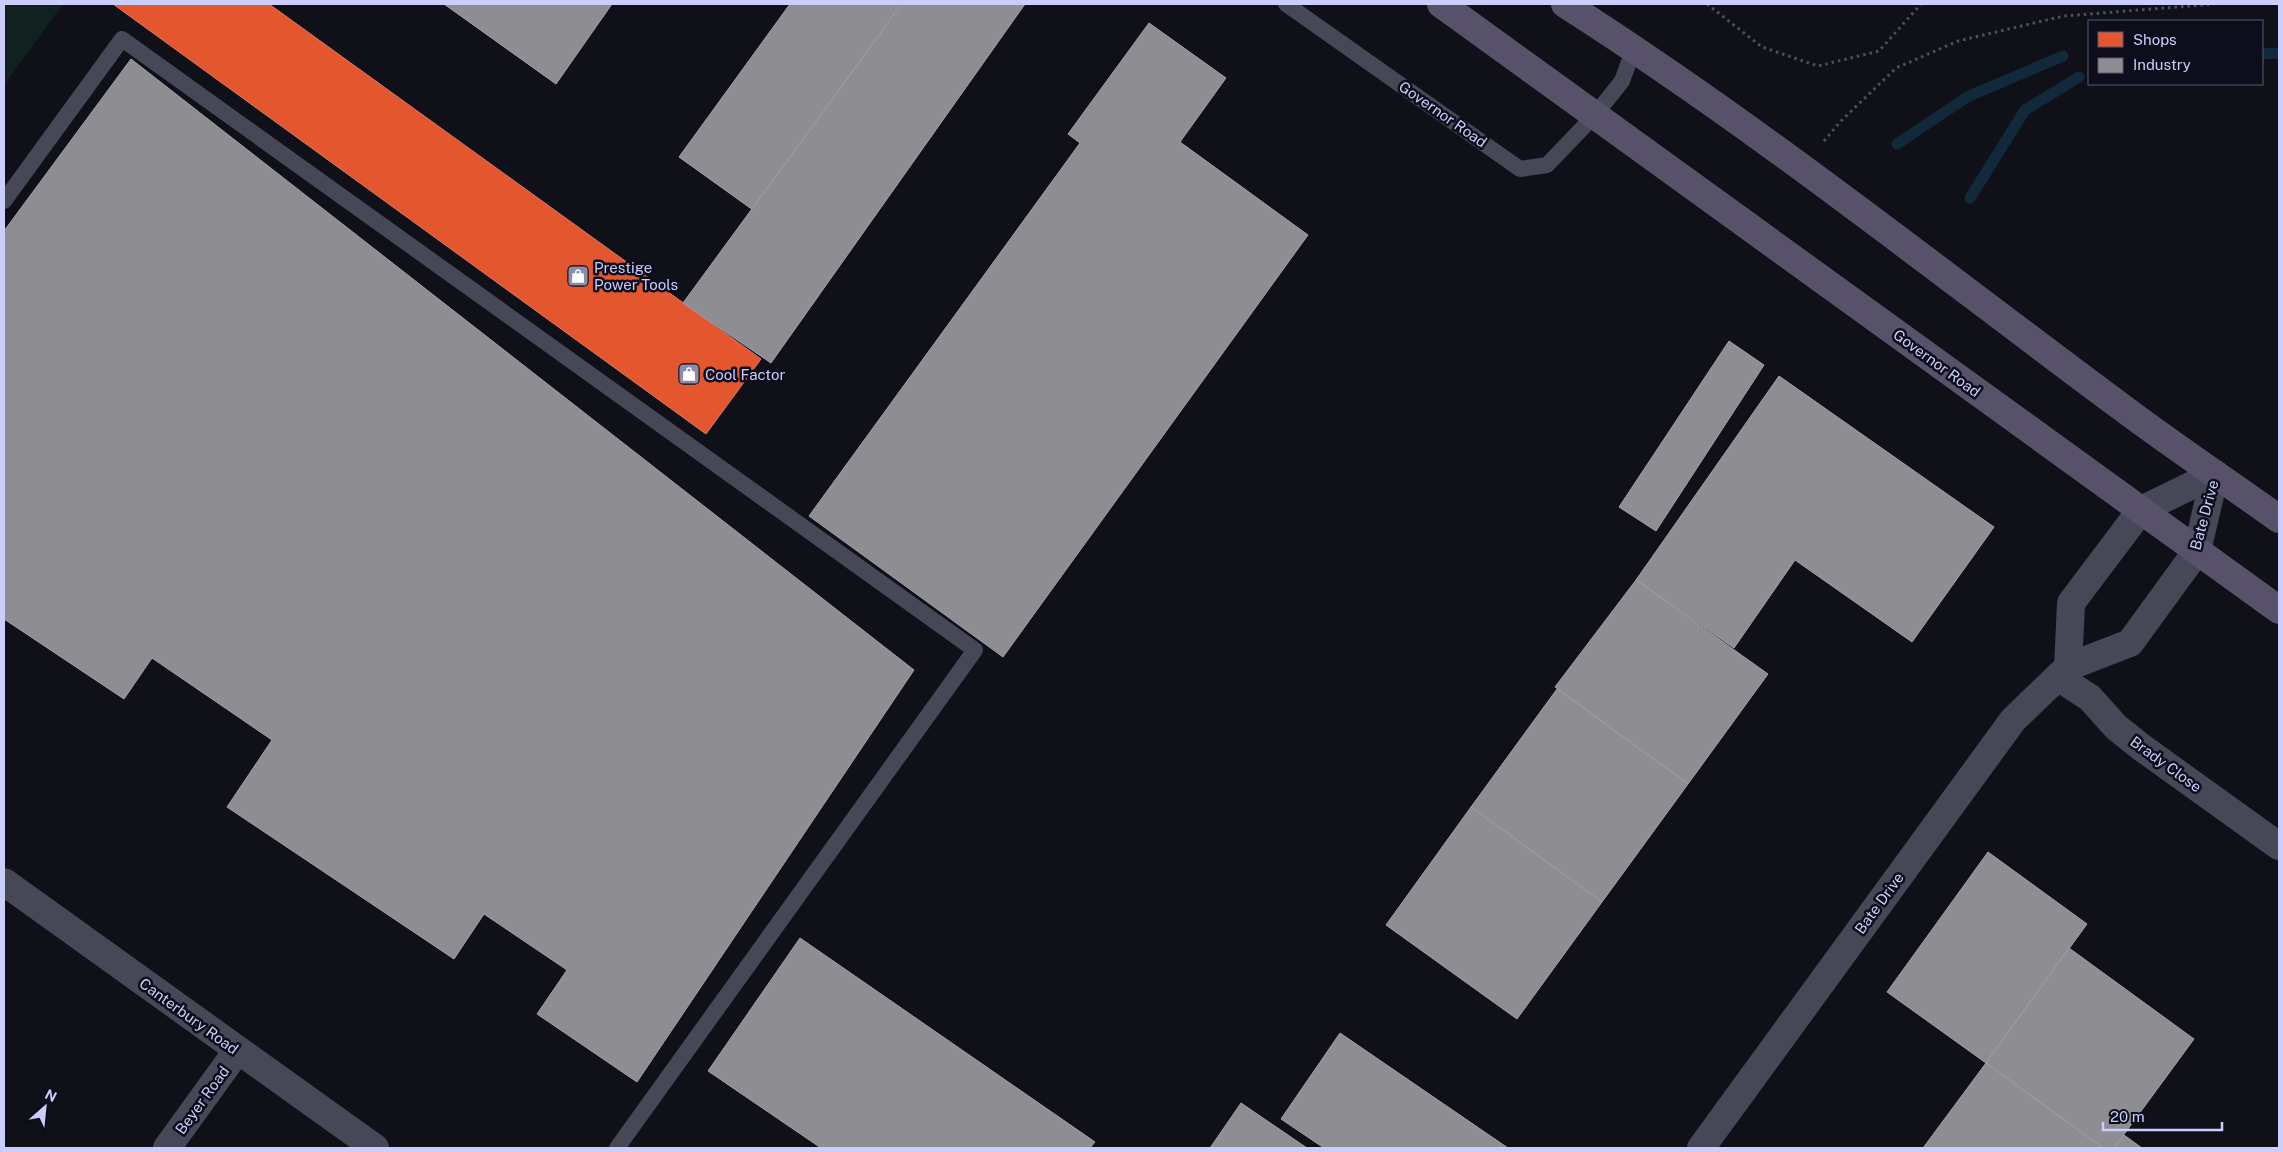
<svg xmlns="http://www.w3.org/2000/svg" width="2283" height="1152" viewBox="0 0 2283 1152" font-family="'Public Sans',sans-serif">
<rect width="100%" height="100%" fill="#101018"/>
<!-- green -->
<polygon fill="#10211f" points="4,4 63,4 4,85"/>
<!-- shops -->
<polygon fill="#e4572e" stroke="#dc7b6b" points="113,4 269,4 761,359 706,434"/>
<!-- industry -->
<g fill="#8d8d92" stroke="#a0a0b1">
<polygon points="444,4 612,4 556,84"/>
<polygon points="790,4 901,4 753,210 679,157"/>
<polygon points="902,4 1025,4 771,363 683,303"/>
<polygon points="1149,23 1226,78 1180,142 1308,235 1003,657 809,516 1080,143 1068,134"/>
<polygon points="131,59 914,670 637,1082 537,1014 567,970 484,914 454,959 227,807 272,740 152,658 124,699 4,619 4,231"/>
<polygon points="1729,341 1764,365 1656,531 1619,507"/>
<polygon points="1779,376 1994,527 1912,642 1795,560 1734,648 1636,580"/>
<polygon points="1636,580 1768,674 1688,784 1555,687"/>
<polygon points="1557,689 1688,784 1602,902 1471,807"/>
<polygon points="1471,807 1602,902 1517,1019 1386,925"/>
<polygon points="1988,852 2087,924 1986,1063 1887,992"/>
<polygon points="800,938 1095,1142 1090,1148 821,1148 708,1071"/>
<polygon points="2069,948 2194,1039 2114,1148 2103,1148 1986,1063"/>
<polygon points="1340,1033 1508,1148 1324,1148 1281,1119"/>
<polygon points="1986,1063 2103,1148 1923,1148"/>
<polygon points="1241,1103 1307,1148 1210,1148"/>
<polygon points="2124,1135 2142,1148 2114,1148"/>
</g>
<g fill="none" stroke-linecap="round" stroke-linejoin="round">
<!-- stream -->
<g stroke="#12293b" stroke-width="11">
<polyline points="2262,54 2279,53"/>
<polyline points="1897,144 1967,97 2063,56"/>
<polyline points="1970,198 2025,110 2079,77"/>
</g>
<!-- path -->
<g stroke="#46545b" stroke-width="3" stroke-dasharray="2.5 4" stroke-linecap="butt">
<polyline points="1707,4 1762,47 1818,66 1879,51 1921,4"/>
<polyline points="1824,141 1840,122 1896,68 1958,41 2064,16 2214,4"/>
</g>
<!-- lane -->
<g stroke="#464757" stroke-width="16">
<polyline points="1286,4 1520,169 1547,165 1595,115 1622,81 1634,48"/>
<polyline points="4,201 122,39 975,650 617,1148"/>
</g>
<!-- street -->
<g stroke="#464757" stroke-width="28">
<polyline points="2068,667 2071,603 2141,510 2215,474"/>
<polyline points="2058,677 2090,698 2116,727 2141,747 2279,846"/>
<polyline points="4,882 375,1148"/>
<polyline points="167,1148 237,1051"/>
<polyline points="1701,1148 2013,720 2068,667 2130,643 2197,551 2215,474"/>
</g>
<!-- primary -->
<g stroke="#57516a" stroke-width="28">
<polyline points="1441,4 2279,610"/>
<path d="M 1565,4 C 1759,128 1939,272 2124,409 C 2175,447 2227,482 2279,519"/>
</g>
</g>
<!-- icons -->
<defs>
<g id="shop-square" transform="scale(1.125)"><rect x="-9" y="-9" width="18" height="18" rx="4" fill="#8a8cab" stroke="#0d0d1b"/><path d="M-5-2.5h2.3a2.7 3.5 0 0 1 5.4 0H5L5.5 6h-11ZM-1.5-2.5h3a1.5 2.3 0 0 0-3 0Z" fill="#fff"/></g>
</defs>
<g fill-rule="evenodd">
<use href="#shop-square" x="578" y="276"/>
<use href="#shop-square" x="689" y="374"/>
</g>
<g text-anchor="middle" dominant-baseline="central" stroke-width="5" stroke-linejoin="round" paint-order="stroke">
<!-- street labels -->
<g font-size="15" fill="#cbcefa" stroke="#0d0d1b">
<text transform="translate(1443 114) rotate(35)">Governor Road</text>
<text transform="translate(1937 363) rotate(36)">Governor Road</text>
<text transform="translate(2204 515) rotate(-75)">Bate Drive</text>
<text transform="translate(2166 764) rotate(36)">Brady Close</text>
<text transform="translate(1879 903) rotate(-54)">Bate Drive</text>
<text transform="translate(189 1016) rotate(36)">Canterbury Road</text>
<text transform="translate(202 1100) rotate(-54)">Beyer Road</text>
</g>
<!-- poi labels -->
<g font-size="15" fill="#cbcefa" stroke="#0d0d1b" text-anchor="start">
<text x="594" y="267">Prestige<tspan x="594" dy="17">Power Tools</tspan></text>
<text x="705" y="374">Cool Factor</text>
</g>
</g>
<!-- border -->
<rect width="2283" height="1152" fill="none" stroke="#cbcefa" stroke-width="10"/>
<!-- legend -->
<rect x="2088" y="20" width="175" height="65" fill="#0d0d1b" stroke="#595a74"/>
<rect x="2098" y="32" width="25" height="15" fill="#e4572e" stroke="#595a74"/>
<text x="2133" y="45" font-size="15" fill="#cbcefa">Shops</text>
<rect x="2098" y="58" width="25" height="15" fill="#8d8d92" stroke="#595a74"/>
<text x="2133" y="70" font-size="15" fill="#cbcefa">Industry</text>
<!-- north arrow -->
<g transform="translate(45 1107) rotate(27)" stroke="#0d0d1b" stroke-width="4" paint-order="stroke">
<path d="M0-4L9 19L0 12L-9 19Z" fill="#cbcefa"/>
<text y="-8" font-size="14" font-weight="bold" text-anchor="middle" fill="#cbcefa">N</text>
</g>
<!-- scale -->
<path d="M2103 1122v8h119v-8" fill="none" stroke="#cbcefa" stroke-width="2.5"/>
<text x="2110" y="1122" font-size="15" fill="#cbcefa" stroke="#0d0d1b" stroke-width="4" paint-order="stroke">20 m</text>
</svg>
